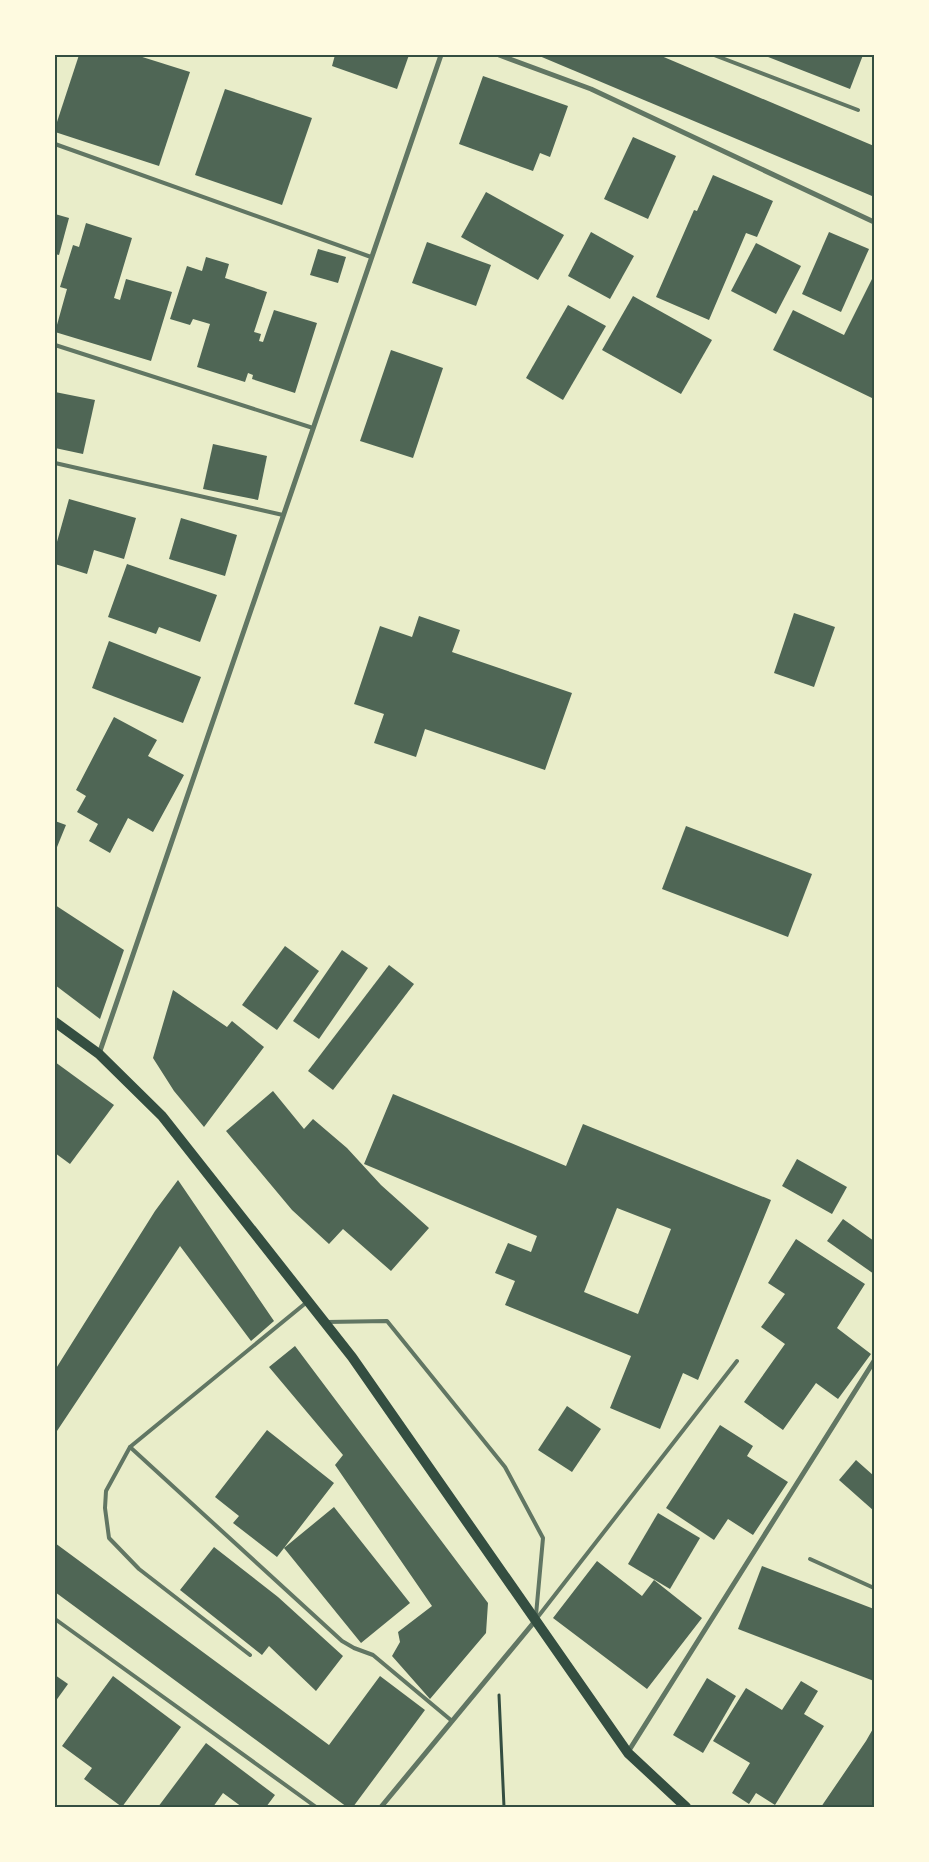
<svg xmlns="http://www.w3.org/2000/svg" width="929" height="1862" viewBox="0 0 929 1862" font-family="'DejaVu Sans',sans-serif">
<rect width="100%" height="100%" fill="#e9edc9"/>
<!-- building -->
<g fill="#4f6655" fill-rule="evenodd">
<polygon points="79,55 136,55 190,72 159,166 55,132 55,128"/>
<polygon points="335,55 409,55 397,89 332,66"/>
<polygon points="537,55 659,55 874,146 874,192 872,196"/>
<polygon points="763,55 863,55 850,89"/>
<polygon points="483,76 568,106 550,157 540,153 533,171 459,144"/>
<polygon points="225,89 312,118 282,205 195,175"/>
<polygon points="633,137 676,156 648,219 604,199"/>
<polygon points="713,175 773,201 757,237 746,233 709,320 656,297 694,210 697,211"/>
<polygon points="486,192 564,235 538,280 461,237"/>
<polygon points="55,214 69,218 59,255 55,254"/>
<polygon points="86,223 132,238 114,298 120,300 126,279 172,292 151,361 55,332 67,289 60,287 73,245 79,247"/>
<polygon points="591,232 634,256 610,299 568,276"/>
<polygon points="829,232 869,249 841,312 802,294"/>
<polygon points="427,242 491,265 476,306 412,283"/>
<polygon points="756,243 801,266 776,314 731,291"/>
<polygon points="318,249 346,257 338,283 310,275"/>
<polygon points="206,257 229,264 225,278 267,292 254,332 261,334 259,341 263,342 274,310 317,323 295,393 252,379 253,375 248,373 245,382 197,367 210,324 193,319 190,325 170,319 187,266 202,271"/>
<polygon points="874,275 874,399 773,350 793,310 844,335"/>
<polygon points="633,296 712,340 681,394 602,350"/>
<polygon points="568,305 606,326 563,400 526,378"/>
<polygon points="391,350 443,368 413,458 360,441"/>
<polygon points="55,392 95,400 83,454 55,448"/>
<polygon points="213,444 267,456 258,500 203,489"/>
<polygon points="69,499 136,518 124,559 94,550 87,574 55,564 55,549"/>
<polygon points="181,518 237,535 225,576 169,559"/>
<polygon points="127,564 217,595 200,642 159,627 156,634 108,617"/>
<polygon points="794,613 835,627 814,687 774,673"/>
<polygon points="419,616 460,630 452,652 572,693 545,770 425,729 416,757 374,743 384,714 354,704 380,626 412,637"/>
<polygon points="109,641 201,677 183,723 92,688"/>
<polygon points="114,717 157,740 148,756 184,775 153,832 128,818 110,853 89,841 98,824 77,812 86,796 76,790"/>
<polygon points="55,821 66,825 55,852"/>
<polygon points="686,826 812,874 788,937 662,889"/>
<polygon points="55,905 124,950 100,1019 55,985"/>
<polygon points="285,946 319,971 277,1030 242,1005"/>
<polygon points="342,950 368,968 319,1039 293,1021"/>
<polygon points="389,965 414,984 333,1090 308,1071"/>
<polygon points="173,990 227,1027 232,1021 264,1047 204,1127 174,1091 153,1058"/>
<polygon points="55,1062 114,1105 70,1164 55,1153"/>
<polygon points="273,1091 304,1129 313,1119 347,1148 381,1185 429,1228 391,1271 343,1229 329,1244 292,1210 226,1131"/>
<path d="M 393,1094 L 566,1166 L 583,1124 L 771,1200 L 698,1380 L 683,1373 L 660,1429 L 610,1408 L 631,1356 L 505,1305 L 515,1281 L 495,1273 L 508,1243 L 531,1252 L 537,1236 L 364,1164 ZM 617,1208 L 671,1229 L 638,1314 L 584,1292 Z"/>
<polygon points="797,1159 847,1187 832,1214 782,1186"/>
<polygon points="178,1180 274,1321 251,1341 180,1246 55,1434 55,1370 155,1211"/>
<polygon points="843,1219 874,1241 874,1274 827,1241"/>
<polygon points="796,1239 865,1284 837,1328 871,1354 838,1399 816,1383 783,1430 744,1402 785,1344 761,1327 785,1294 768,1283"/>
<polygon points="295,1346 488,1603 486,1633 430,1699 392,1656 400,1642 398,1632 432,1606 335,1465 343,1455 269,1367"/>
<polygon points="567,1406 601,1429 572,1472 538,1450"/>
<polygon points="720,1425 753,1446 747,1456 788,1482 753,1535 728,1519 714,1540 666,1508"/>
<polygon points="267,1430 334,1483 284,1548 334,1507 410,1603 361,1643 284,1548 277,1557 233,1523 239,1516 215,1497"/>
<polygon points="856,1460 874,1476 874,1511 839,1480"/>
<polygon points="658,1513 700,1538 670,1589 628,1564"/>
<polygon points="55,1543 329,1745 380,1676 425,1710 353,1807 347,1807 55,1592"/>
<polygon points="214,1547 278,1597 343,1656 316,1691 269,1646 262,1655 180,1590"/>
<polygon points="597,1561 642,1596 654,1580 702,1618 647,1689 553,1618"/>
<polygon points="762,1566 874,1609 874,1681 738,1629"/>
<polygon points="55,1675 68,1684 55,1702"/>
<polygon points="113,1676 181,1727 122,1807 84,1779 92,1768 62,1746"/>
<polygon points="707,1678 736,1696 703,1753 673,1735"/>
<polygon points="801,1681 818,1691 804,1714 824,1726 775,1805 756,1793 749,1804 732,1793 750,1763 713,1741 746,1688 782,1710"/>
<polygon points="874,1727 874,1807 821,1807 866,1741"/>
<polygon points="206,1743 275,1795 266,1807 242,1807 223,1793 213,1807 158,1807"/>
</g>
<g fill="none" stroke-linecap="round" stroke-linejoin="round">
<!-- path -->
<polyline stroke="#344e41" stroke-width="3" points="499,1695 504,1807"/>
<!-- service -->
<g stroke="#617663" stroke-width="4">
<polyline points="714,55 858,110"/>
<polyline points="55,144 371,257"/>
<polyline points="55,345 313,428"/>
<polyline points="55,463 283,515"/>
<polyline points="327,1322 387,1321 505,1467 543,1538 536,1615"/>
<polyline points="130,1447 342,1641 354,1648 373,1655 452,1721"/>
<polyline points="810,1559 874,1588"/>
<polyline points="537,1618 737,1361"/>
<polyline points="55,1619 316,1807"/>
<polyline points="250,1655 139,1569 109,1538 105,1508 106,1491 130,1447 307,1302"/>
</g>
<!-- minor -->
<g stroke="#617663" stroke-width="5">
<polyline points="499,55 591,89 874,222"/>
<polyline points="99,1054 441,55"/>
<polyline points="628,1752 874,1361"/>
<polyline points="381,1807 535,1621"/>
</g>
<!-- secondary -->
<polyline stroke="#344e41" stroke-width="10" points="55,1022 99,1054 162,1116 352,1357 628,1753 686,1807"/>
</g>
<!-- border -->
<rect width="929" height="1862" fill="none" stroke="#fefae0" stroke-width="112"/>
<rect x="56" y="56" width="817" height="1750" fill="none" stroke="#344e41" stroke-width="2"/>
</svg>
